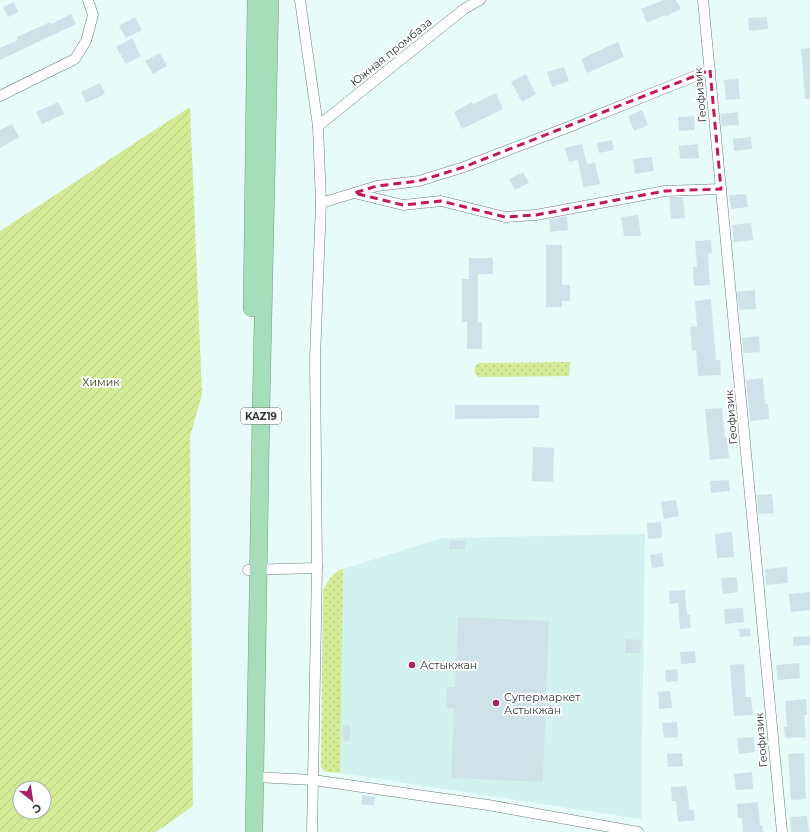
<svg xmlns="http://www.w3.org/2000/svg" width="810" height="832" viewBox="0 0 810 832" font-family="Montserrat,sans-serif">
<defs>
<pattern id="grass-dots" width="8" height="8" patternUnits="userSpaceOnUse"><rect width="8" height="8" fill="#d3eb95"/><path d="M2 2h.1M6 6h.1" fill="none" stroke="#b6ca81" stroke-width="1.8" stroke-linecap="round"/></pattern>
<pattern id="garden-furrows" width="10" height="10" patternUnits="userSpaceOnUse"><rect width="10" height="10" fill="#d3eb95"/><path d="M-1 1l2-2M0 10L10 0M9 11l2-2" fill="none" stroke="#b6ca81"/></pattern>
</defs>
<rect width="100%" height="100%" fill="#e7fbf9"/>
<!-- built -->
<polygon fill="#d3f1ee" points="645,534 641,819 340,773 343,569 442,538"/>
<!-- grass -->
<g fill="url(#grass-dots)">
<polygon points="570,362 569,376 478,377 475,373 475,366 479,363"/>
<path d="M 343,569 L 340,773 L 325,772 L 321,767 L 323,590 C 326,583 335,570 343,569 Z"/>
</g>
<!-- garden -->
<path fill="url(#garden-furrows)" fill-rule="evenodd" d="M 190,107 L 202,394 L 190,437 L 193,806 L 156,832 L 0,832 L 0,231 ZM 20,788 L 44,788 L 44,812 L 20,812 Z"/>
<!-- building -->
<g fill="#d0e2e9">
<polygon points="664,0 676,0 681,9 666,16 665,15 647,23 641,9"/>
<polygon points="14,2 18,12 8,17 3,7"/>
<polygon points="71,14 76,24 0,60 0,48 18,40 17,37 50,22 51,24"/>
<polygon points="135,17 142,30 126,38 119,26"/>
<polygon points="767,17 768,29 749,31 748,18"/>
<polygon points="132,38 141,56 126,64 116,47"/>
<polygon points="618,42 624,57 587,73 581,59"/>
<polygon points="810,48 810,99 805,99 801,49"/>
<polygon points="160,53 167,66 153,74 145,61"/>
<polygon points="564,67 569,81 552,87 547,72"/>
<polygon points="526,74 536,94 522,102 511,82"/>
<polygon points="738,79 740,99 726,100 724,80"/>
<polygon points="100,83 105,94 86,103 81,92"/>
<polygon points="496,93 503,109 462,129 454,112 472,102 473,104"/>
<polygon points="58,102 64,114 42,124 36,112"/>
<polygon points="642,110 648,125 634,131 628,116"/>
<polygon points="738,112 739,125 722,126 720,114"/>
<polygon points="694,116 695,130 679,131 678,117"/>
<polygon points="12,124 19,137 0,148 0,130"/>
<polygon points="751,137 752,149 734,151 733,139"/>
<polygon points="612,140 614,150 599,153 597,143"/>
<polygon points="582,144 587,164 595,163 600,184 583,187 578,160 569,162 565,148"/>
<polygon points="698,144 699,158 680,159 679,146"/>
<polygon points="652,157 654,171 635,174 633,159"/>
<polygon points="523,172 529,183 515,190 509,179"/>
<polygon points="746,194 748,207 731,209 729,195"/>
<polygon points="669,197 683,197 685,218 671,219"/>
<polygon points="638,215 641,236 624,236 621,217"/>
<polygon points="567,216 568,230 550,232 549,219"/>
<polygon points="751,223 753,240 734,242 732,225"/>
<polygon points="711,240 712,253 708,254 710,285 694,286 693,267 697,267 695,241"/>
<polygon points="546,245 562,245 562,285 570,285 570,301 562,301 562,307 546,307"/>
<polygon points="469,258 493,258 493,274 478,274 478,322 482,322 482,349 467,349 467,322 462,322 462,279 469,279"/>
<polygon points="755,290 756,309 739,310 737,292"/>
<polygon points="711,299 716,360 720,360 721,375 698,376 696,350 692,350 690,327 697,326 695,301"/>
<polygon points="759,336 760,352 743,353 742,338"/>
<polygon points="763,378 765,404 768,404 769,419 750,421 746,380"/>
<polygon points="455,405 539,405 539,418 455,419"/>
<polygon points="722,408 725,438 727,438 729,458 710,460 705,409"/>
<polygon points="533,447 554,448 553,482 532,481"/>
<polygon points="729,480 730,491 711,493 710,481"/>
<polygon points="772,494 774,513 758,514 757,495"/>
<polygon points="676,500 679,516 664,519 661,502"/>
<polygon points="661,522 662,538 648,539 647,523"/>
<polygon points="732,532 734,557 717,558 715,534"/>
<polygon points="449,540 465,541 465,549 449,549"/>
<polygon points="662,553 664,566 652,568 650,555"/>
<polygon points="787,567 788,583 766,585 765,569"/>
<polygon points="737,577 738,592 723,594 721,578"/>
<polygon points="685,590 687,615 690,615 691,628 680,629 678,603 670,604 669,591"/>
<polygon points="810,592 810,610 791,612 789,594"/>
<polygon points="743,608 744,622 725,624 724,609"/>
<polygon points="458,617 549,621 543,782 451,778 454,709 446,708 447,687 455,687"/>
<polygon points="750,628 751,636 740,637 739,629"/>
<polygon points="810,636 810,645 793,646 793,637"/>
<polygon points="626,639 641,640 640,653 625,653"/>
<polygon points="695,651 696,663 681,664 680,652"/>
<polygon points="799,663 800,678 778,680 776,665"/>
<polygon points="744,664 746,697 751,697 753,715 734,716 730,665"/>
<polygon points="677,669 678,681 666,682 665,670"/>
<polygon points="670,691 672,708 659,709 658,692"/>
<polygon points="806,699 807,715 804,715 806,737 785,738 784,727 787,727 785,701"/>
<polygon points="677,722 678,737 664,738 662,723"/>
<rect x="343" y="725" width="7" height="16"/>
<polygon points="754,737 755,752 739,754 737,738"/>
<polygon points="682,753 683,766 668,767 667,754"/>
<polygon points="804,753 806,799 791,800 788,754"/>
<polygon points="752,772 753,789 736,790 734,774"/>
<polygon points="687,786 689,810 694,810 695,820 678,822 676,801 672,801 671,787"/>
<polygon points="362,795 375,797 374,806 361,804"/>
<polygon points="758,802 760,825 762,825 763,832 743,832 742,818 738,818 737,804"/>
<polygon points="807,816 809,832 791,832 790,817"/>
</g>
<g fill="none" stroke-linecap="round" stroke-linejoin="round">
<!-- minor casing -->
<g stroke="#6c7e7c" stroke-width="11">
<g id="minor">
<polyline points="300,0 318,126 321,203 315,358 317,568 312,832"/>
<polyline points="703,0 782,832"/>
<polyline points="0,96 75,59 86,41 93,15 88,0"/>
<polyline points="318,126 464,9 480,0"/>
<polyline points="354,193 377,186 419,181 464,167 566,128 710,70"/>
<polyline points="321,203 354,193 403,205 441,201 505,217 536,215 665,191 721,189"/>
<polyline points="248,570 317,568"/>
<polyline points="255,777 313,780 488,805 638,832"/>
</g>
</g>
<!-- trunk casing -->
<g stroke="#6f9e81" stroke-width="18">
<g id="trunk">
<polyline points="252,308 256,0"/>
<polyline points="254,832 261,411 270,0"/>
</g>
</g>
<!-- minor -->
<use href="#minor" stroke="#fff" stroke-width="10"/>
<!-- trunk -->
<use href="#trunk" stroke="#a6deba" stroke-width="17"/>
</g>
<!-- marked area -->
<path fill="none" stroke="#c2185b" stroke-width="3" stroke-dasharray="8 5" stroke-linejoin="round" d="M 710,70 L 721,189 L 665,191 L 536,215 L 505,217 L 441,201 L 403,205 L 354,193 L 377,186 L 419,181 L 464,167 Z"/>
<!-- markers -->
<g fill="#ab2164" stroke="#fff" stroke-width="1.5">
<circle cx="412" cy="665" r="4"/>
<circle cx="496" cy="703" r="4"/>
</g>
<g text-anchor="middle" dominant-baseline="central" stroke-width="4" stroke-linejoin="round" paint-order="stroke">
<!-- shield labels -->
<rect fill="#fff" stroke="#6f7474" stroke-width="1" x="241" y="408" width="40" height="16" rx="3"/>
<g font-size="10" font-weight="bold" fill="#313938">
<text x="261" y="416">KAZ19</text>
</g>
<!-- street labels -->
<g font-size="11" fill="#313938" stroke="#fff">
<text transform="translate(391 52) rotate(-39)">Южная промбаза</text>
<text transform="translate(700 95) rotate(-95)">Геофизик</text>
<text transform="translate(731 417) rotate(-95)">Геофизик</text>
<text transform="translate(761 740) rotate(-95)">Геофизик</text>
</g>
<!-- park labels -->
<g font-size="11" fill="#3a441d" stroke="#fff">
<text x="101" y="382">Химик</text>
</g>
<!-- poi labels -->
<g font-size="11" fill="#313938" stroke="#fff" text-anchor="start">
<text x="420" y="665">Астыкжан</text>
<text x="504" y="697">Супермаркет<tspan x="504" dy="13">Астыкжан</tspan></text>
</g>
</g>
<!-- north arrow -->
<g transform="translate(32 800) rotate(150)"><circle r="19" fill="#ffffff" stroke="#adb0af"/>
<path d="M0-3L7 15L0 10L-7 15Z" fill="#ab2164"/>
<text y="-6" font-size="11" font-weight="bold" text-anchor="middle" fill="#313938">С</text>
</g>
</svg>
